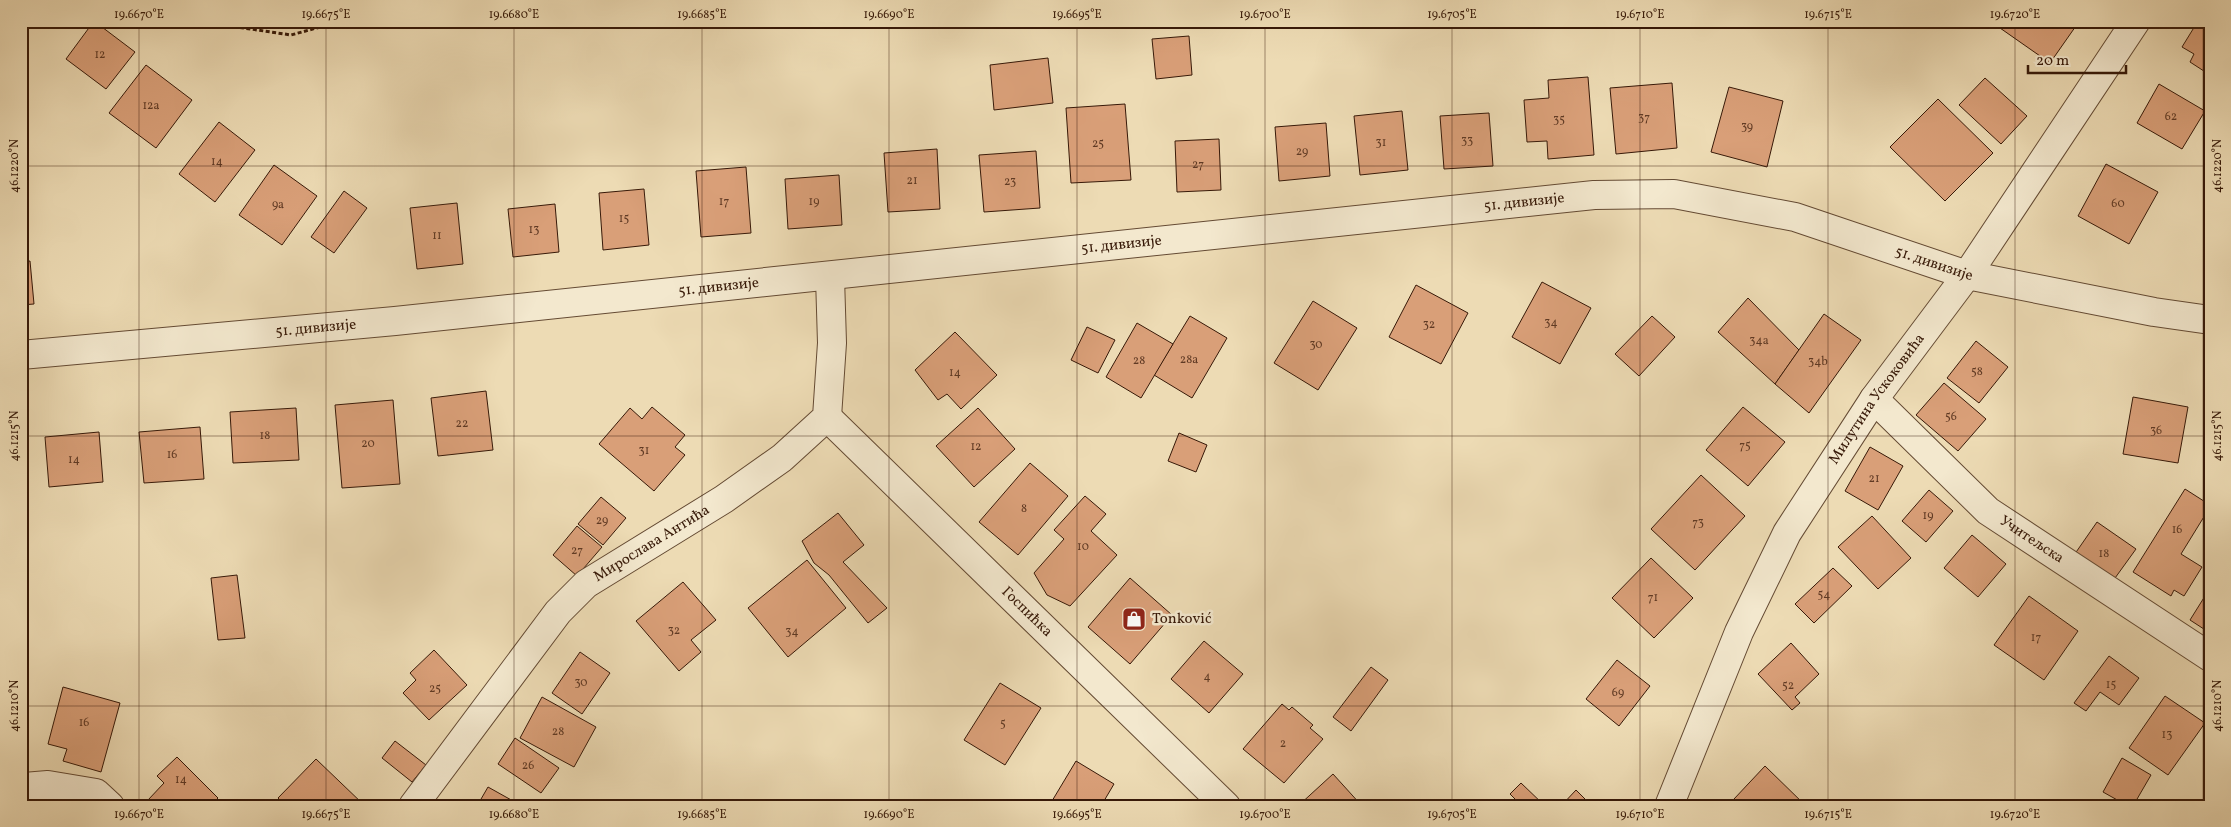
<svg xmlns="http://www.w3.org/2000/svg" width="2231" height="827" viewBox="0 0 2231 827" font-family="Vollkorn,serif">
<rect width="100%" height="100%" fill="#eddbb4"/>
<filter id="stains"><feTurbulence type="fractalNoise" baseFrequency=".004" numOctaves="4"/><feColorMatrix values="0 0 0 0 .2 0 0 0 0 .09 0 0 0 0 .02 0 0 0 .5 -.17"/></filter>
<radialGradient id="worn" r=".72"><stop offset=".6" stop-color="#630" stop-opacity="0"/><stop offset="1" stop-color="#630" stop-opacity=".3"/></radialGradient>
<!-- building -->
<g fill="#d99f78" stroke="#371908">
<polygon points="94,21 135,52 106,89 66,59"/>
<polygon points="1990,21 2076,21 2078,23 2050,63"/>
<polygon points="2198,21 2210,21 2210,75 2190,62 2194,54 2182,47"/>
<polygon points="1189,36 1192,75 1156,79 1152,39"/>
<polygon points="1048,58 1053,103 994,110 990,65"/>
<polygon points="146,65 192,100 156,148 109,113"/>
<polygon points="1588,77 1594,155 1548,159 1547,141 1527,142 1524,100 1549,98 1548,80"/>
<polygon points="1985,78 2027,116 2001,144 1959,105"/>
<polygon points="1672,83 1677,148 1616,154 1610,88"/>
<polygon points="2159,84 2205,111 2182,149 2137,123"/>
<polygon points="1729,87 1783,101 1767,167 1711,152"/>
<polygon points="1938,99 1993,153 1945,201 1890,147"/>
<polygon points="1125,104 1131,180 1071,183 1066,108"/>
<polygon points="1402,111 1408,170 1360,175 1354,116"/>
<polygon points="1489,113 1493,166 1444,169 1440,116"/>
<polygon points="219,122 255,150 215,202 179,174"/>
<polygon points="1326,123 1330,176 1279,181 1275,127"/>
<polygon points="1219,139 1221,190 1177,192 1175,141"/>
<polygon points="937,149 940,209 888,212 884,153"/>
<polygon points="1036,151 1040,208 984,212 979,155"/>
<polygon points="2106,164 2158,192 2129,244 2078,216"/>
<polygon points="274,165 317,196 282,245 239,215"/>
<polygon points="746,167 751,233 701,237 696,171"/>
<polygon points="839,175 842,225 788,229 785,179"/>
<polygon points="644,189 649,245 603,250 599,193"/>
<polygon points="344,191 367,208 334,253 311,237"/>
<polygon points="457,203 463,264 417,269 410,208"/>
<polygon points="555,204 559,252 513,257 508,209"/>
<polygon points="30,261 34,304 21,305 21,262"/>
<polygon points="1542,282 1591,308 1560,364 1512,337"/>
<polygon points="1416,285 1468,313 1441,364 1389,337"/>
<polygon points="1748,298 1799,350 1775,384 1718,332"/>
<polygon points="1313,301 1357,328 1318,390 1274,363"/>
<polygon points="1824,314 1861,340 1809,413 1775,384"/>
<polygon points="1190,316 1227,338 1192,398 1154,375"/>
<polygon points="1652,316 1675,337 1639,376 1615,354"/>
<polygon points="1137,323 1173,344 1141,398 1106,377"/>
<polygon points="1087,327 1115,340 1098,373 1071,360"/>
<polygon points="955,332 997,375 961,409 947,394 938,400 915,370"/>
<polygon points="1976,341 2008,367 1979,403 1947,378"/>
<polygon points="1944,383 1986,419 1958,451 1916,415"/>
<polygon points="486,391 493,450 438,456 431,398"/>
<polygon points="2133,397 2188,407 2178,463 2123,454"/>
<polygon points="393,400 400,484 342,488 335,405"/>
<polygon points="652,407 685,435 675,447 685,455 654,491 599,444 630,408 642,419"/>
<polygon points="1743,407 1785,442 1748,486 1706,450"/>
<polygon points="296,408 299,460 233,463 230,412"/>
<polygon points="978,408 1015,449 974,487 936,446"/>
<polygon points="200,427 204,479 144,483 139,432"/>
<polygon points="99,432 103,482 49,487 45,437"/>
<polygon points="1179,433 1207,445 1196,472 1168,461"/>
<polygon points="1870,447 1903,466 1878,510 1845,491"/>
<polygon points="1030,463 1068,496 1018,555 979,522"/>
<polygon points="1701,475 1745,516 1695,570 1651,529"/>
<polygon points="2185,489 2210,505 2210,507 2181,554 2202,567 2184,596 2174,590 2171,596 2133,572"/>
<polygon points="1929,490 1953,511 1926,542 1902,521"/>
<polygon points="1085,496 1106,514 1091,531 1117,555 1070,606 1047,595 1034,573 1064,539 1054,530"/>
<polygon points="601,497 626,518 603,545 578,524"/>
<polygon points="838,513 864,545 843,562 887,608 868,623 829,575 814,563 802,541"/>
<polygon points="1872,516 1911,558 1878,589 1838,547"/>
<polygon points="2097,522 2136,549 2110,585 2072,558"/>
<polygon points="577,526 602,547 577,576 553,555"/>
<polygon points="1972,535 2006,564 1978,597 1944,568"/>
<polygon points="1651,558 1693,598 1654,638 1612,598"/>
<polygon points="807,560 846,608 788,657 748,608"/>
<polygon points="1833,568 1852,586 1814,623 1795,604"/>
<polygon points="237,575 245,638 218,640 211,578"/>
<polygon points="1130,578 1172,615 1130,664 1088,627"/>
<polygon points="683,582 716,620 691,640 701,652 679,671 636,621"/>
<polygon points="2210,588 2210,633 2190,620"/>
<polygon points="2029,596 2078,631 2044,680 1994,645"/>
<polygon points="1204,641 1243,674 1209,713 1171,679"/>
<polygon points="1791,643 1819,674 1795,697 1800,703 1792,710 1758,674"/>
<polygon points="434,650 467,685 429,720 403,693 416,680 410,673"/>
<polygon points="580,652 610,673 582,714 552,693"/>
<polygon points="2109,656 2139,678 2119,705 2100,692 2086,711 2074,703"/>
<polygon points="1617,660 1650,686 1619,726 1586,699"/>
<polygon points="1371,667 1388,680 1351,731 1333,717"/>
<polygon points="1000,683 1041,708 1005,765 964,740"/>
<polygon points="63,687 120,703 101,772 63,761 67,749 48,744"/>
<polygon points="2165,696 2205,723 2168,775 2129,748"/>
<polygon points="542,697 596,727 574,767 520,738"/>
<polygon points="1282,704 1289,710 1292,707 1313,725 1310,728 1323,739 1284,783 1243,749"/>
<polygon points="515,738 559,768 541,793 498,764"/>
<polygon points="395,741 426,765 412,782 382,758"/>
<polygon points="177,757 218,798 210,806 154,806 148,800 164,783 157,776"/>
<polygon points="2122,758 2151,775 2133,806 2128,806 2103,792"/>
<polygon points="316,759 364,805 363,806 286,806 278,798"/>
<polygon points="1076,761 1114,784 1101,806 1049,806"/>
<polygon points="1765,766 1806,806 1742,806 1734,799"/>
<polygon points="1333,774 1362,806 1298,806"/>
<polygon points="1521,783 1545,806 1522,806 1510,794"/>
<polygon points="488,787 522,806 477,806"/>
<polygon points="1576,790 1592,806 1561,806"/>
</g>
<g fill="none" stroke-linecap="round" stroke-linejoin="round">
<!-- minor casing -->
<g stroke="#644a33" stroke-width="30">
<g id="minor">
<path id="s1" d="M 1874,399 L 1988,511 L 2210,657"/>
<path id="s2" d="M 827,417 L 1226,806"/>
<polyline points="24,787 48,785 96,793 110,806"/>
<path id="s3" d="M 413,806 L 558,612 L 586,584 L 724,499 L 782,458 L 827,417 L 832,343 L 830,277"/>
<path id="s4" d="M 1669,806 L 1739,632 L 1787,533 L 1874,399 L 1967,275 L 2136,21"/>
</g>
</g>
<!-- tertiary casing -->
<g stroke="#644a33" stroke-width="30">
<g id="tertiary">
<path id="s5" d="M 21,355 L 395,321 L 1594,195 L 1674,194 L 1795,217 L 1967,275 L 2154,312 L 2210,320"/>
</g>
</g>
<!-- path -->
<polyline stroke="#371908" stroke-width="3" stroke-dasharray="4 2.5" stroke-linecap="butt" points="229,21 237,27 291,35 342,21"/>
<!-- minor -->
<use href="#minor" stroke="#f3e8ce" stroke-width="28"/>
<!-- tertiary -->
<use href="#tertiary" stroke="#f3e8ce" stroke-width="28"/>
</g>
<!-- ticks -->
<path fill="none" stroke="#371908" stroke-width="1" stroke-opacity="0.45" d="M 139,21 L 139,806M 326,21 L 326,806M 514,21 L 514,806M 702,21 L 702,806M 889,21 L 889,806M 1077,21 L 1077,806M 1265,21 L 1265,806M 1452,21 L 1452,806M 1640,21 L 1640,806M 1828,21 L 1828,806M 2015,21 L 2015,806M 2203,21 L 2203,806M 21,166 L 2210,166M 21,436 L 2210,436M 21,706 L 2210,706"/>
<!-- icons -->
<defs>
<g id="shop-square" transform="scale(1.25)"><rect x="-9" y="-9" width="18" height="18" rx="4" fill="#8f2418" stroke="#f3e8ce"/><path d="M-5-2.5h2.3a2.7 3.5 0 0 1 5.4 0H5L5.5 6h-11ZM-1.5-2.5h3a1.5 2.3 0 0 0-3 0Z" fill="#fff"/></g>
</defs>
<g fill-rule="evenodd">
<use href="#shop-square" x="1134" y="619"/>
</g>
<g text-anchor="middle" dominant-baseline="central" stroke-width="5" stroke-linejoin="round" paint-order="stroke">
<!-- number labels -->
<g font-size="12" fill="#603a24">
<text x="100" y="55">12</text>
<text x="151" y="106">12a</text>
<text x="2171" y="117">62</text>
<text x="1644" y="118">37</text>
<text x="1559" y="120">35</text>
<text x="1747" y="127">39</text>
<text x="1467" y="141">33</text>
<text x="1381" y="143">31</text>
<text x="1098" y="144">25</text>
<text x="1302" y="152">29</text>
<text x="217" y="162">14</text>
<text x="1198" y="165">27</text>
<text x="912" y="181">21</text>
<text x="1010" y="182">23</text>
<text x="724" y="202">17</text>
<text x="814" y="202">19</text>
<text x="2118" y="204">60</text>
<text x="278" y="205">9a</text>
<text x="624" y="219">15</text>
<text x="534" y="230">13</text>
<text x="437" y="236">11</text>
<text x="1551" y="323">34</text>
<text x="1429" y="325">32</text>
<text x="1759" y="341">34a</text>
<text x="1316" y="345">30</text>
<text x="1189" y="360">28a</text>
<text x="1139" y="361">28</text>
<text x="1818" y="362">34b</text>
<text x="1977" y="372">58</text>
<text x="955" y="373">14</text>
<text x="1951" y="417">56</text>
<text x="462" y="424">22</text>
<text x="2156" y="431">36</text>
<text x="265" y="436">18</text>
<text x="368" y="444">20</text>
<text x="1745" y="446">75</text>
<text x="976" y="447">12</text>
<text x="644" y="451">31</text>
<text x="172" y="455">16</text>
<text x="74" y="460">14</text>
<text x="1874" y="479">21</text>
<text x="1024" y="509">8</text>
<text x="1928" y="516">19</text>
<text x="602" y="521">29</text>
<text x="1698" y="523">73</text>
<text x="2177" y="530">16</text>
<text x="1083" y="547">10</text>
<text x="577" y="551">27</text>
<text x="2104" y="554">18</text>
<text x="1824" y="595">54</text>
<text x="1653" y="598">71</text>
<text x="674" y="631">32</text>
<text x="792" y="632">34</text>
<text x="2036" y="638">17</text>
<text x="1207" y="677">4</text>
<text x="581" y="683">30</text>
<text x="2111" y="685">15</text>
<text x="1788" y="686">52</text>
<text x="435" y="689">25</text>
<text x="1618" y="693">69</text>
<text x="84" y="723">16</text>
<text x="1003" y="724">5</text>
<text x="558" y="732">28</text>
<text x="2167" y="735">13</text>
<text x="1283" y="744">2</text>
<text x="528" y="766">26</text>
<text x="181" y="780">14</text>
</g>
<!-- street labels -->
<g font-size="15" fill="#371908" stroke="#f3e8ce">
<text stroke="none"><textPath href="#s5" startOffset="1511">51. дивизије</textPath></text>
<text stroke="none"><textPath href="#s5" startOffset="1106">51. дивизије</textPath></text>
<text stroke="none"><textPath href="#s5" startOffset="1931">51. дивизије</textPath></text>
<text stroke="none"><textPath href="#s5" startOffset="701">51. дивизије</textPath></text>
<text stroke="none"><textPath href="#s5" startOffset="296">51. дивизије</textPath></text>
<text stroke="none"><textPath href="#s4" startOffset="459">Милутина Ускоковића</textPath></text>
<text stroke="none"><textPath href="#s1" startOffset="212">Учитељска</textPath></text>
<text stroke="none"><textPath href="#s3" startOffset="359">Мирослава Антића</textPath></text>
<text stroke="none"><textPath href="#s2" startOffset="279">Госпићка</textPath></text>
</g>
<!-- poi labels -->
<g font-size="15" fill="#371908" stroke="#f3e8ce" text-anchor="start">
<text x="1152" y="619">Tonković</text>
</g>
</g>
<!-- margin -->
<rect width="2231" height="827" fill="none" stroke="#eddbb4" stroke-width="55"/>
<!-- scale -->
<path d="M2028 65v8h98v-8" fill="none" stroke="#371908" stroke-width="2.5"/>
<text x="2036" y="65" font-size="15" fill="#371908" stroke="#f3e8ce" stroke-width="4" paint-order="stroke">20 m</text>
<rect x="28" y="28" width="2176" height="772" fill="none" stroke="#371908" stroke-width="2"/>
<g font-size="12" text-anchor="middle" fill="#371908">
<text x="139" y="18">19.6670°E</text>
<text x="326" y="18">19.6675°E</text>
<text x="514" y="18">19.6680°E</text>
<text x="702" y="18">19.6685°E</text>
<text x="889" y="18">19.6690°E</text>
<text x="1077" y="18">19.6695°E</text>
<text x="1265" y="18">19.6700°E</text>
<text x="1452" y="18">19.6705°E</text>
<text x="1640" y="18">19.6710°E</text>
<text x="1828" y="18">19.6715°E</text>
<text x="2015" y="18">19.6720°E</text>
<text transform="translate(14 166) rotate(-90)" y="4">46.1220°N</text>
<text transform="translate(2217 166) rotate(-90)" y="4">46.1220°N</text>
<text transform="translate(14 436) rotate(-90)" y="4">46.1215°N</text>
<text transform="translate(2217 436) rotate(-90)" y="4">46.1215°N</text>
<text transform="translate(14 706) rotate(-90)" y="4">46.1210°N</text>
<text transform="translate(2217 706) rotate(-90)" y="4">46.1210°N</text>
<text x="139" y="818">19.6670°E</text>
<text x="326" y="818">19.6675°E</text>
<text x="514" y="818">19.6680°E</text>
<text x="702" y="818">19.6685°E</text>
<text x="889" y="818">19.6690°E</text>
<text x="1077" y="818">19.6695°E</text>
<text x="1265" y="818">19.6700°E</text>
<text x="1452" y="818">19.6705°E</text>
<text x="1640" y="818">19.6710°E</text>
<text x="1828" y="818">19.6715°E</text>
<text x="2015" y="818">19.6720°E</text>
</g>
<rect width="100%" height="100%" filter="url(#stains)"/>
<rect width="100%" height="100%" fill="url(#worn)"/>
</svg>
